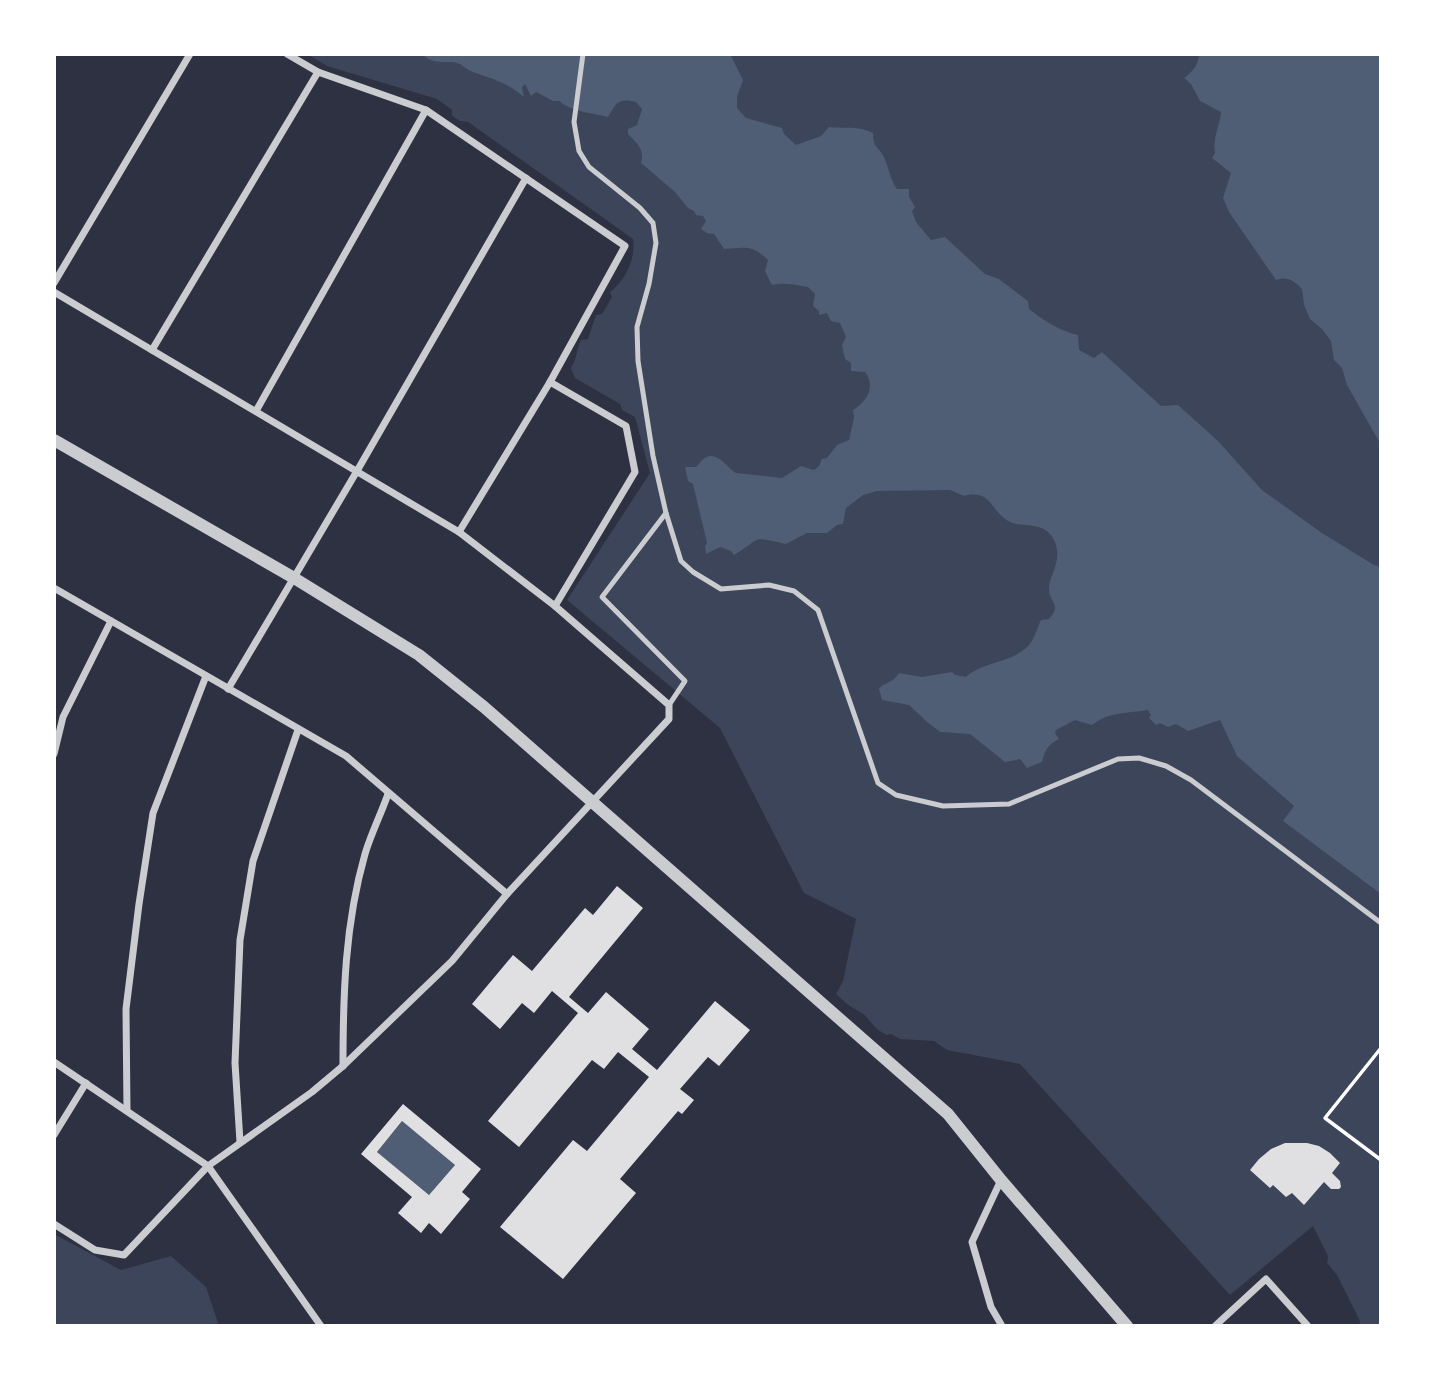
<svg xmlns="http://www.w3.org/2000/svg" width="1435" height="1380" viewBox="0 0 1435 1380" font-family="'Open Sans',sans-serif">
<rect width="100%" height="100%" fill="#2d3142"/>
<!-- green -->
<g fill="#3c4559">
<path d="M 307,54 L 1381,54 L 1381,1326 L 1359,1326 L 1360,1321 L 1337,1275 L 1327,1263 L 1328,1256 L 1313,1226 L 1230,1295 L 1020,1064 L 947,1050 L 934,1041 L 900,1039 L 891,1034 L 887,1035 C 870,1027 871,1018 860,1012 C 851,1007 844,1002 836,994 L 843,981 L 856,919 L 804,893 L 720,728 L 567,600 L 650,473 L 635,417 L 622,410 L 620,404 L 575,378 L 571,368 C 577,359 576,350 581,340 L 588,339 L 596,315 L 602,314 L 612,297 L 610,292 C 626,280 636,258 633,239 L 468,122 L 460,121 L 452,116 L 452,110 L 437,99 L 327,66 Z"/>
<polygon points="54,1234 121,1270 171,1256 206,1287 219,1326 54,1326"/>
</g>
<!-- water -->
<g fill="#4f5d75">
<path d="M 423,54 L 730,54 L 743,80 L 737,97 L 737,108 L 746,118 L 782,128 L 784,134 L 796,145 L 821,136 L 829,127 C 848,129 856,125 873,133 C 874,151 878,145 884,157 C 889,168 890,179 897,189 L 909,189 L 909,197 L 915,207 L 912,211 L 916,222 L 931,240 L 945,237 L 985,274 L 999,279 L 1028,301 L 1029,309 C 1043,320 1060,331 1078,335 L 1079,350 L 1094,358 L 1102,352 L 1161,406 L 1178,405 L 1218,441 L 1262,490 L 1322,533 L 1374,565 L 1381,567 L 1381,894 L 1283,821 L 1294,806 L 1237,756 L 1220,720 L 1188,731 L 1176,724 L 1168,727 L 1160,723 L 1156,725 L 1149,718 L 1151,715 L 1148,710 C 1129,713 1108,712 1092,725 L 1075,720 L 1056,730 L 1055,733 L 1059,739 C 1048,745 1045,749 1042,762 L 1027,768 L 1020,759 L 1005,762 L 970,734 L 940,732 L 926,721 L 909,705 L 882,700 L 879,689 C 884,682 892,684 899,673 L 922,677 L 952,672 L 955,675 L 966,677 C 983,661 1013,663 1029,645 C 1035,638 1037,628 1041,620 L 1049,619 C 1062,603 1050,604 1049,590 C 1048,576 1063,562 1055,542 C 1045,519 1022,529 1008,521 C 990,510 991,489 964,496 L 950,490 L 877,491 L 863,495 L 846,508 L 843,524 L 837,525 L 827,533 L 807,533 L 786,544 C 749,536 764,537 734,555 L 731,551 L 720,547 L 706,554 L 705,546 L 707,543 L 693,484 L 688,481 L 685,467 L 696,467 C 699,464 701,460 705,458 C 717,450 727,468 736,473 L 782,478 L 801,466 L 814,470 L 819,466 L 822,459 L 827,458 L 837,445 L 849,440 L 854,418 L 853,410 C 867,402 876,386 865,372 L 851,371 L 851,363 L 845,359 L 842,345 L 846,337 L 840,323 L 831,321 L 827,313 L 819,315 L 819,311 L 813,306 L 815,294 L 808,287 C 797,285 783,282 772,285 L 765,271 L 768,260 C 751,244 745,248 724,249 L 714,234 L 707,233 L 701,229 L 706,221 L 703,216 L 696,215 L 694,211 L 688,208 L 675,192 L 641,163 C 645,150 637,143 628,134 L 628,129 L 637,125 L 642,109 L 636,102 C 617,97 616,104 608,117 C 592,113 572,112 559,101 L 553,101 L 536,92 L 531,96 L 525,84 L 522,87 L 524,97 C 508,83 493,79 473,72 C 466,70 462,63 453,62 C 443,62 428,63 423,54 Z"/>
<path d="M 1199,54 L 1381,54 L 1381,445 L 1347,385 L 1342,368 L 1334,360 L 1331,341 L 1322,329 L 1310,319 L 1304,305 L 1302,289 C 1294,281 1288,276 1276,280 L 1229,212 L 1223,198 L 1231,173 L 1212,158 L 1215,153 C 1212,139 1220,126 1221,112 L 1200,101 L 1191,84 L 1184,78 C 1192,72 1199,65 1199,54 Z"/>
<polygon points="402,1121 455,1165 429,1195 377,1152"/>
</g>
<!-- building -->
<g fill="#e0e0e3" fill-rule="evenodd">
<polygon points="617,886 643,908 569,997 588,1013 606,992 649,1029 632,1049 657,1070 715,1001 750,1030 719,1066 708,1057 680,1089 694,1100 682,1114 678,1111 620,1179 636,1193 563,1279 500,1227 573,1140 587,1151 649,1077 618,1052 604,1069 592,1060 519,1147 488,1121 578,1013 552,991 534,1013 522,1003 500,1029 472,1004 513,955 532,971 585,908 593,915"/>
<path d="M 403,1104 L 481,1169 L 462,1192 L 470,1199 L 441,1234 L 429,1223 L 421,1233 L 398,1213 L 412,1197 L 361,1154 ZM 402,1121 L 455,1165 L 429,1195 L 377,1152 Z"/>
<polygon points="1285,1143 1307,1143 1319,1146 1330,1153 1340,1163 1332,1173 1340,1181 1341,1187 1339,1189 1331,1189 1324,1182 1304,1205 1292,1193 1286,1197 1273,1185 1270,1188 1250,1170 1259,1159 1271,1149"/>
</g>
<g fill="none" stroke-linecap="round" stroke-linejoin="round">
<!-- path -->
<polyline stroke="#fff" stroke-width="3.5" points="1381,1048 1325,1118 1381,1160"/>
<!-- service -->
<g stroke="#caccd0" stroke-width="5">
<polyline points="583,54 574,122 579,151 589,167 640,208 653,223 656,243 649,284 637,327 638,361 653,456 666,513 681,561 693,572 721,589 769,585 794,591 818,610 878,783 896,795 943,806 1009,804 1118,759 1139,758 1166,766 1191,780 1381,923"/>
<polyline points="666,513 602,597 685,681 669,705"/>
</g>
<!-- minor -->
<g stroke="#caccd0" stroke-width="7">
<polyline points="287,54 318,72 426,110 625,246 550,382 459,532"/>
<polyline points="54,283 190,54"/>
<polyline points="54,292 459,532 555,606 669,705 669,719 507,894 452,961 343,1066 312,1092 208,1166 124,1255 95,1250 54,1224"/>
<polyline points="152,350 318,72"/>
<polyline points="550,382 626,426 635,472 555,606"/>
<polyline points="256,411 426,110"/>
<polyline points="54,588 346,756 507,894"/>
<polyline points="228,689 357,471 526,178"/>
<polyline points="54,754 63,717 111,621"/>
<polyline points="54,1062 208,1166 321,1326"/>
<path d="M 343,1066 C 343,994 345,924 365,854 C 371,834 381,814 388,794"/>
<polyline points="127,1110 126,1009 139,904 153,813 206,676"/>
<polyline points="54,1135 86,1083"/>
<polyline points="240,1142 235,1063 240,940 253,861 298,730"/>
<polyline points="1001,1180 972,1242 991,1307 1002,1326"/>
<polyline points="1215,1326 1266,1279 1308,1326"/>
</g>
<!-- tertiary -->
<polyline stroke="#caccd0" stroke-width="12" points="54,440 294,578 419,655 484,707 948,1114 1001,1180 1127,1326"/>
</g>
<!-- border -->
<rect width="1435" height="1380" fill="none" stroke="#ffffff" stroke-width="112"/>
</svg>
